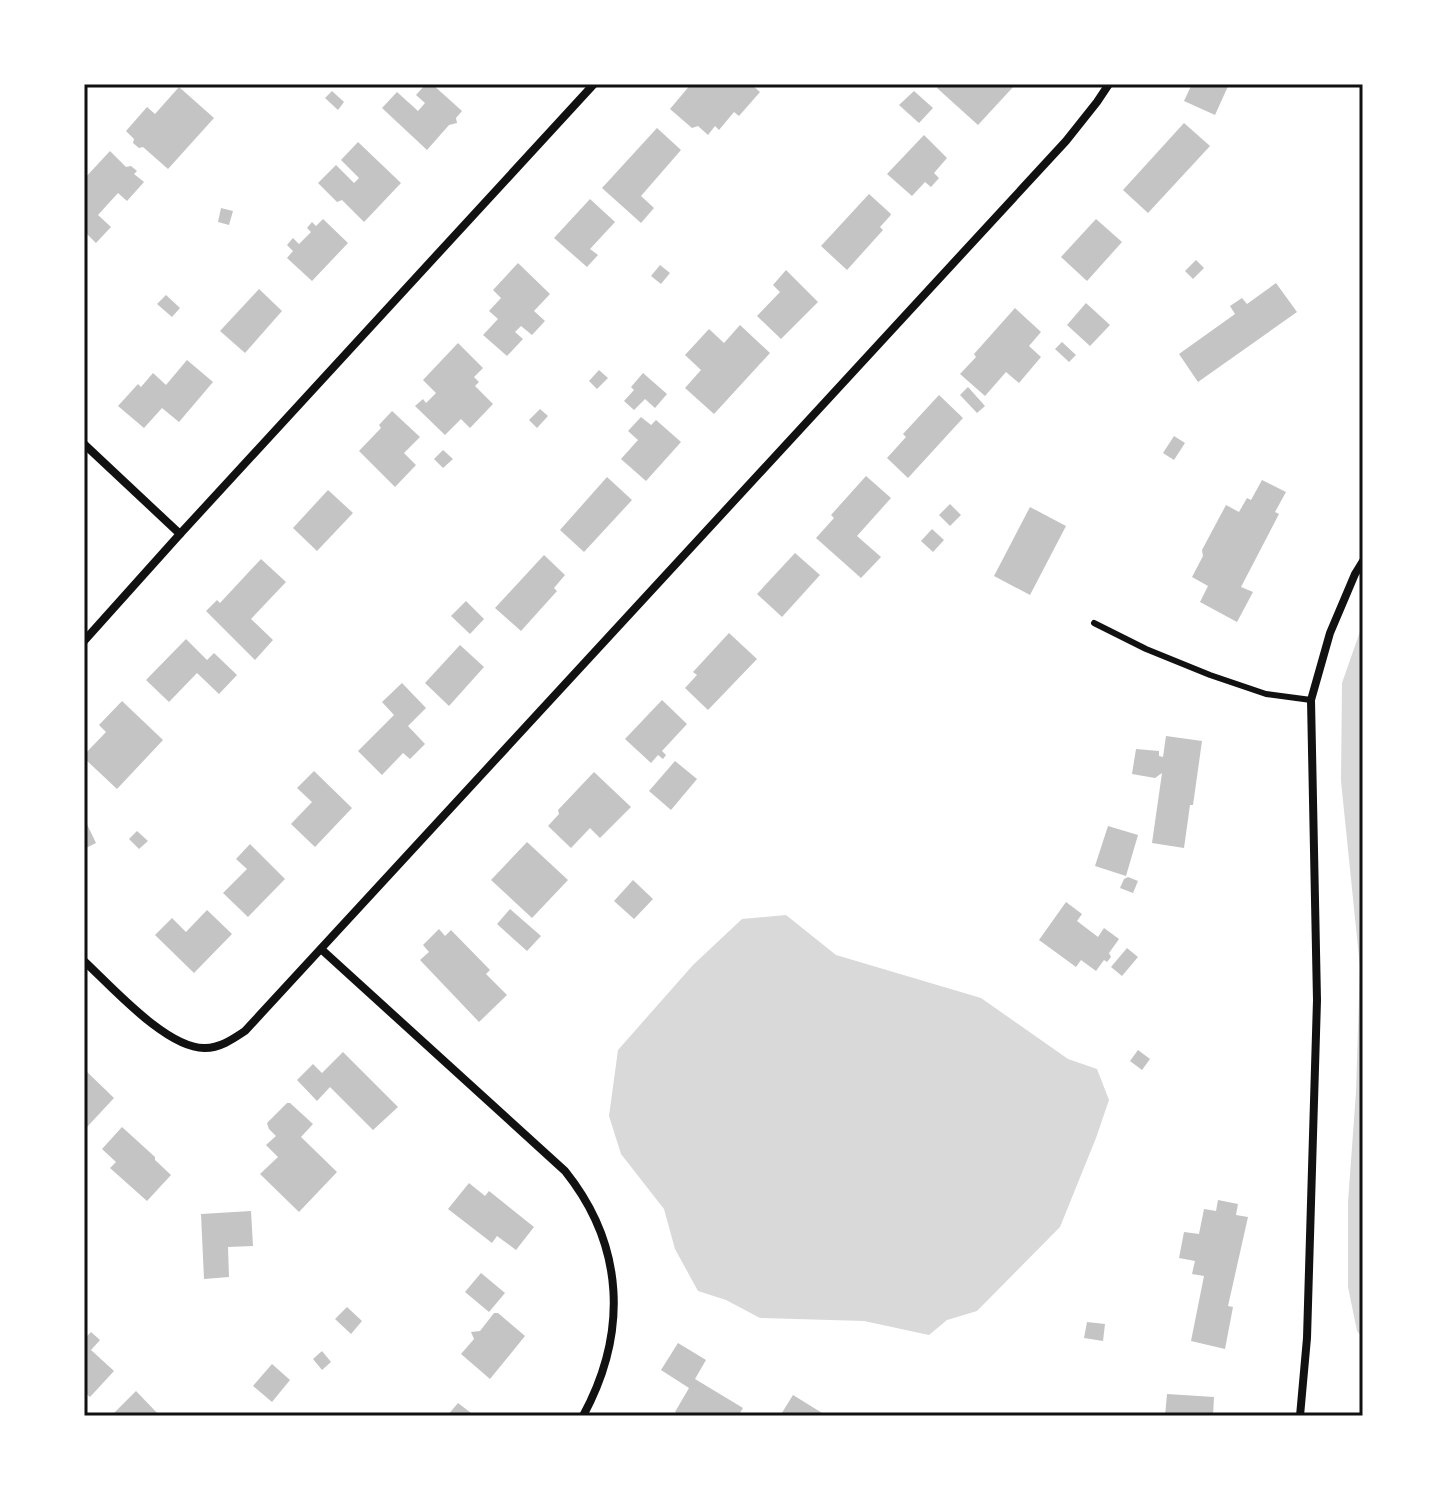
<svg xmlns="http://www.w3.org/2000/svg" width="1447" height="1500" viewBox="0 0 1447 1500" font-family="Merriweather,serif">
<rect width="100%" height="100%" fill="#fff"/>
<!-- water -->
<g fill="#d9d9d9">
<polygon points="1363,623 1363,1338 1357,1331 1348,1287 1348,1202 1356,1092 1360,967 1341,781 1342,683"/>
<polygon points="786,915 836,955 981,998 1068,1059 1097,1069 1109,1100 1096,1138 1060,1227 977,1311 947,1320 929,1335 864,1321 760,1318 726,1300 698,1291 675,1249 664,1209 621,1154 609,1116 618,1050 693,965 742,919"/>
</g>
<!-- building -->
<g fill="#c4c4c4">
<polygon points="426,84 432,84 462,111 456,118 457,123 449,125 427,150 382,108 397,92 418,111 425,103 416,95"/>
<polygon points="691,84 751,84 760,92 739,116 734,112 719,130 715,126 708,135 698,126 692,128 670,109"/>
<polygon points="941,84 1012,84 1014,86 978,125 937,88"/>
<polygon points="1192,84 1229,84 1215,115 1184,101"/>
<polygon points="179,87 214,118 168,169 143,147 139,148 133,143 134,139 126,131 147,107 155,114"/>
<polygon points="332,91 344,102 338,110 325,98"/>
<polygon points="914,91 933,108 919,123 899,105"/>
<polygon points="1184,123 1210,146 1148,213 1123,190"/>
<polygon points="657,128 681,150 641,196 654,208 641,223 602,188"/>
<polygon points="924,135 947,158 934,173 939,178 931,187 925,182 912,196 887,174"/>
<polygon points="358,142 401,183 364,222 342,200 337,202 318,183 336,165 354,183 359,178 341,160"/>
<polygon points="110,151 126,167 131,166 137,171 134,174 144,182 127,201 118,193 98,215 111,227 96,243 84,231 84,179"/>
<polygon points="869,194 891,214 890,216 880,227 883,230 847,270 821,246"/>
<polygon points="590,199 615,222 590,249 598,255 587,267 554,238"/>
<polygon points="221,208 233,211 229,225 218,222"/>
<polygon points="323,219 348,243 312,281 287,258 293,251 287,245 293,238 299,244 311,232 307,228 312,222 316,226"/>
<polygon points="1096,219 1122,242 1087,281 1061,257"/>
<polygon points="1196,260 1204,268 1193,279 1185,271"/>
<polygon points="518,263 550,294 534,311 545,321 532,335 521,326 515,332 523,339 507,356 483,335 498,319 489,311 501,298 493,290"/>
<polygon points="660,265 670,273 661,284 651,276"/>
<polygon points="786,270 818,302 781,339 757,316 780,292 773,285"/>
<polygon points="1276,283 1297,312 1198,382 1179,354 1235,314 1230,306 1242,298 1247,304"/>
<polygon points="259,289 282,311 245,353 220,331"/>
<polygon points="166,295 180,308 172,317 157,304"/>
<polygon points="1086,303 1110,325 1090,346 1067,325"/>
<polygon points="1015,308 1041,332 1029,346 1041,357 1019,383 1006,372 985,396 960,374 976,357 974,354"/>
<polygon points="740,325 770,353 714,414 685,388 701,370 685,355 709,329 724,343"/>
<polygon points="1062,342 1076,355 1069,362 1055,349"/>
<polygon points="458,343 483,368 474,377 479,382 475,386 493,404 470,428 461,419 445,435 415,406 423,399 426,403 436,393 423,380"/>
<polygon points="187,360 213,382 179,422 162,408 144,428 118,406 138,384 141,387 153,373 166,385"/>
<polygon points="599,370 608,378 597,389 589,381"/>
<polygon points="643,373 667,394 655,408 645,399 634,410 624,401 634,390 631,387"/>
<polygon points="968,387 985,406 977,413 960,395"/>
<polygon points="939,395 963,418 908,478 887,458 906,437 903,434"/>
<polygon points="540,409 548,416 537,428 529,420"/>
<polygon points="392,411 420,437 404,453 416,465 395,487 359,451 381,428 379,425"/>
<polygon points="641,417 651,425 656,420 681,442 646,481 621,459 638,440 628,431"/>
<polygon points="1174,436 1185,443 1174,460 1163,453"/>
<polygon points="443,450 453,459 443,468 434,459"/>
<polygon points="866,476 891,498 857,536 881,557 861,578 816,538 834,518 831,515"/>
<polygon points="607,477 632,500 584,552 560,530"/>
<polygon points="1262,480 1286,492 1275,512 1279,514 1241,587 1253,592 1237,622 1200,602 1208,586 1192,577 1203,556 1202,550 1226,505 1239,512 1247,498 1251,500"/>
<polygon points="328,490 353,513 317,551 293,528"/>
<polygon points="950,504 961,515 950,526 939,515"/>
<polygon points="1030,507 1066,526 1030,595 994,576"/>
<polygon points="932,529 944,540 933,552 921,541"/>
<polygon points="795,553 820,575 782,617 757,594"/>
<polygon points="544,555 565,575 554,588 557,591 521,631 495,608"/>
<polygon points="261,559 286,582 251,619 273,640 255,660 206,611 217,600 220,603"/>
<polygon points="466,601 484,619 470,634 451,616"/>
<polygon points="729,633 757,659 708,710 685,688 697,675 693,672"/>
<polygon points="186,639 207,660 214,653 237,675 219,694 197,673 169,702 146,680"/>
<polygon points="460,645 484,667 449,706 425,683"/>
<polygon points="402,683 426,708 408,726 425,744 410,759 403,753 382,775 358,751 394,715 382,702"/>
<polygon points="662,700 687,724 662,751 666,755 663,759 658,755 651,763 625,739"/>
<polygon points="122,701 163,740 117,789 84,758 84,755 106,732 99,725"/>
<polygon points="1166,736 1202,741 1193,805 1190,805 1184,848 1152,843 1162,773 1155,778 1132,774 1136,749 1159,751 1159,756 1163,757"/>
<polygon points="675,761 697,779 671,810 649,791"/>
<polygon points="314,771 352,808 315,847 291,824 312,802 297,788"/>
<polygon points="594,772 631,807 600,838 590,828 571,848 548,826 559,814 558,810"/>
<polygon points="84,818 96,843 84,849"/>
<polygon points="1108,826 1138,835 1126,876 1095,866"/>
<polygon points="137,831 148,841 139,849 129,839"/>
<polygon points="527,842 568,880 532,918 491,880"/>
<polygon points="250,844 285,879 248,917 223,893 247,869 236,859"/>
<polygon points="1128,877 1138,881 1133,893 1120,888 1124,879"/>
<polygon points="633,880 653,899 634,919 614,901"/>
<polygon points="1066,902 1082,914 1077,921 1098,937 1104,928 1119,939 1109,953 1111,957 1107,962 1104,960 1096,971 1081,960 1076,967 1039,940"/>
<polygon points="510,909 541,936 527,951 497,924"/>
<polygon points="207,910 232,934 194,973 155,935 172,918 186,932"/>
<polygon points="439,929 445,936 451,930 490,970 486,974 507,995 479,1022 420,960 429,952 423,945"/>
<polygon points="1127,948 1138,957 1122,976 1111,967"/>
<polygon points="1138,1050 1150,1059 1142,1070 1130,1061"/>
<polygon points="343,1052 398,1107 373,1130 330,1087 317,1101 297,1080 313,1064 322,1073"/>
<polygon points="84,1069 114,1098 87,1127 84,1124"/>
<polygon points="287,1103 290,1103 313,1124 301,1137 337,1172 299,1212 260,1174 278,1157 266,1145 276,1136 269,1129 267,1123"/>
<polygon points="122,1127 155,1157 155,1160 171,1175 147,1201 110,1168 116,1162 102,1149"/>
<polygon points="469,1183 485,1196 489,1191 534,1227 516,1250 497,1236 492,1243 448,1209"/>
<polygon points="1218,1200 1238,1204 1236,1215 1248,1217 1228,1306 1233,1307 1225,1349 1191,1341 1204,1276 1192,1274 1195,1261 1179,1258 1184,1232 1199,1234 1204,1209 1216,1211"/>
<polygon points="251,1211 253,1246 228,1247 229,1277 204,1279 201,1214"/>
<polygon points="481,1273 505,1293 489,1312 465,1292"/>
<polygon points="347,1307 362,1321 351,1334 335,1319"/>
<polygon points="494,1313 498,1313 525,1336 490,1379 461,1354 474,1339 471,1332 480,1331"/>
<polygon points="1087,1322 1105,1324 1103,1341 1084,1338"/>
<polygon points="91,1332 100,1340 91,1350 114,1371 90,1397 84,1392 84,1339"/>
<polygon points="678,1343 706,1360 695,1379 743,1408 738,1416 682,1416 675,1412 689,1388 661,1370"/>
<polygon points="322,1351 331,1362 322,1370 313,1359"/>
<polygon points="272,1364 290,1380 272,1402 253,1386"/>
<polygon points="136,1391 160,1416 111,1416"/>
<polygon points="1167,1394 1214,1397 1213,1416 1165,1416"/>
<polygon points="793,1395 827,1416 780,1416"/>
<polygon points="458,1403 475,1416 447,1416"/>
</g>
<g fill="none" stroke-linecap="round" stroke-linejoin="round">
<!-- service -->
<polyline stroke="#111" stroke-width="6" points="1094,623 1146,649 1210,675 1266,694 1311,700"/>
<!-- minor -->
<g stroke="#111" stroke-width="8">
<polyline points="84,444 180,534"/>
<polyline points="84,641 180,534 594,84"/>
<path d="M 321,949 L 565,1171 C 625,1246 628,1333 583,1416"/>
<path d="M 84,961 C 111,986 167,1049 205,1048 C 220,1048 233,1039 245,1031 L 1066,141 L 1097,102 L 1109,84"/>
<polyline points="1300,1416 1307,1338 1317,1000 1311,700 1330,633 1355,574 1363,561"/>
</g>
</g>
<!-- border -->
<rect width="1447" height="1500" fill="none" stroke="#ffffff" stroke-width="172"/>
<rect x="86" y="86" width="1275" height="1328" fill="none" stroke="#111" stroke-width="3"/>
</svg>
